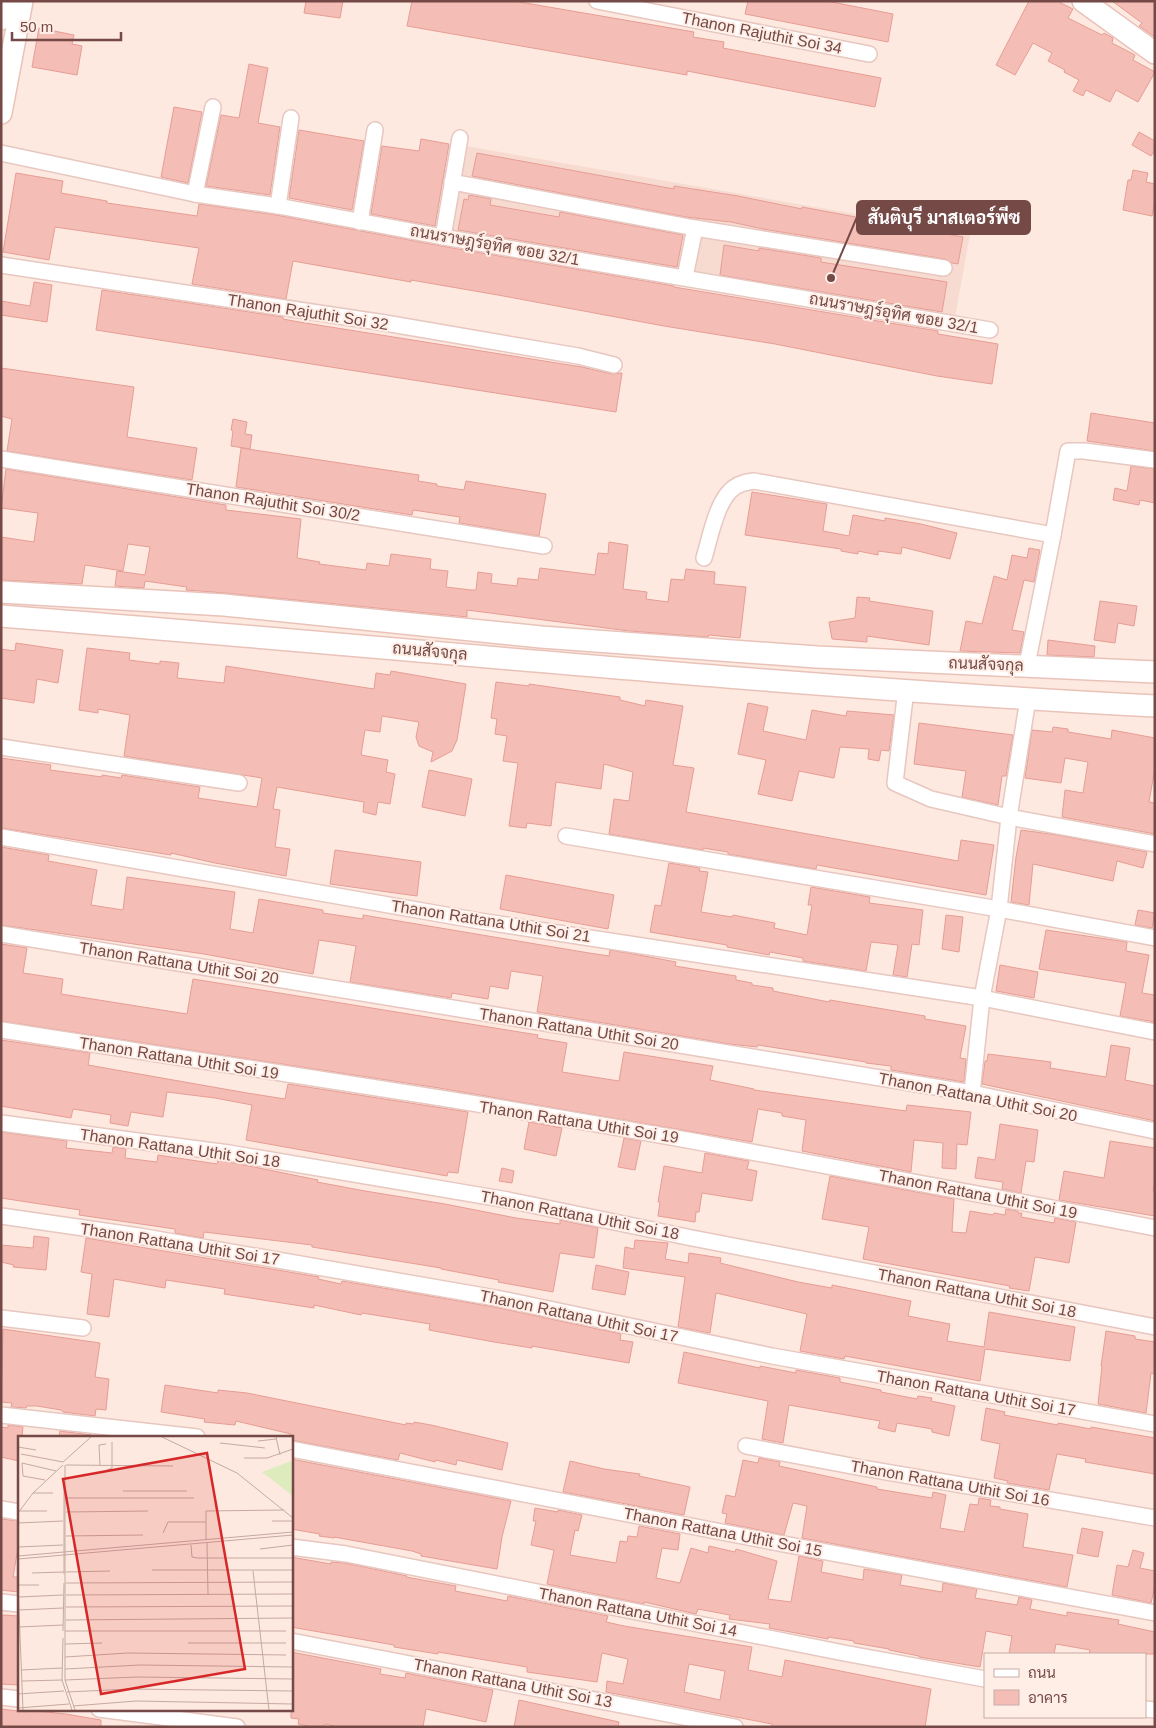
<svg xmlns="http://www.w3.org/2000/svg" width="1156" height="1728" viewBox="0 0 1156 1728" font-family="Helvetica,Sarabun,sans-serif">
<rect width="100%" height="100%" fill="#fde9df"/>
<!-- residential -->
<polygon fill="#f7dbd0" points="460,145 970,234 954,323 444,233"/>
<!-- building -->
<g fill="#f4bdb5" stroke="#e79d95" fill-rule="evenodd">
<polygon points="306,1 343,1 340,18 304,13"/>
<polygon points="412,1 514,1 694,32 693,37 724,42 723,48 881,78 875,107 687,71 687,75 407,26"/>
<polygon points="748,1 827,1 893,14 888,42 745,14"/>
<polygon points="1029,1 1057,1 1073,9 1068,18 1102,35 1104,33 1113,38 1112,43 1135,55 1133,60 1155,72 1138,102 1116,90 1110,102 1086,90 1083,96 1073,91 1079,80 1064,72 1065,70 1048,61 1052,53 1033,43 1015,75 996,65"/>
<polygon points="1112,1 1155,1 1155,37 1139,26 1142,23"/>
<polygon points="39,28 74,35 72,44 82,46 77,75 32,67"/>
<polygon points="249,64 268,68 258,123 280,127 270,195 206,186 221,115 239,118"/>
<polygon points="174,107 202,112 188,183 161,177"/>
<polygon points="299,130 364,141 352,210 289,198"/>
<polygon points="1139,132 1155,141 1155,150 1151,156 1132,145"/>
<polygon points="421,139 449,144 435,226 371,214 382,146 419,151"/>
<polygon points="477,153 674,189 674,186 738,196 802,209 802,207 963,237 958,264 952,263 945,259 763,229 731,222 686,217 472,176"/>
<polygon points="1133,170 1148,173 1146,182 1155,184 1155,202 1152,216 1123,210 1128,180 1131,180"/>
<polygon points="16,173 63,181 61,193 107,201 107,203 197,216 199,204 276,215 441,246 674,286 674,287 938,331 938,334 998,344 992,384 937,376 775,344 664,326 498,295 411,280 411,282 293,261 286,299 192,284 199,248 55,227 49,260 3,252"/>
<polygon points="469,195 491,199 490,205 559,217 560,212 683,235 677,267 458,230 464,199 468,200"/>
<polygon points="724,245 759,251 759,248 821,258 821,262 947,282 942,312 720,275"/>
<polygon points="34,282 52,285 47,322 1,315 1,301 30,306"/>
<polygon points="102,290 283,317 283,319 299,322 582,367 612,374 622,373 616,412 96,330"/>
<polygon points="1,368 134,387 127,437 197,448 192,480 7,451 12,419 1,416"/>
<polygon points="1091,413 1155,423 1155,451 1087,441"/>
<polygon points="233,419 247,422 245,434 252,435 250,449 231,446 233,431 231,430"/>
<polygon points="241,448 419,475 418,481 437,484 437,486 464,490 466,481 546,494 539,536 459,523 460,517 413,510 412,515 236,487"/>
<polygon points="1131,466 1155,469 1155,503 1140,500 1139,505 1113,500 1115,488 1127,491"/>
<polygon points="6,469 226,505 226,510 301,519 297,558 320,562 319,564 366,570 367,563 389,566 391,554 431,559 430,569 448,571 446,587 471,590 476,590 478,572 492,574 491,583 517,586 518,578 538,580 540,568 595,575 598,553 608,554 609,542 628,545 623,589 647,592 646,599 668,602 671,579 684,580 686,569 715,572 714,584 746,587 740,638 709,635 708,637 629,631 467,610 467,617 225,593 186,590 187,587 145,581 144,588 115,586 117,571 145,575 150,547 128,544 123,571 85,565 82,584 1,580 1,537 34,542 38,513 1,508"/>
<polygon points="752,492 827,504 823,531 849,536 853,515 885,521 885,518 921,524 957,533 950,559 902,547 901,554 878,551 878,555 858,551 858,554 841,551 841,549 745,535"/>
<polygon points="1029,548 1040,550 1034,582 1024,580 1012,630 1024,632 1020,653 960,651 966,621 982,624 994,576 1007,580 1012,555 1027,558"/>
<polygon points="857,597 870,598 869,601 933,611 929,645 867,636 867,642 832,639 829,622 855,618"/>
<polygon points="1100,601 1137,606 1134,626 1118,623 1115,643 1094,640"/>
<polygon points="1048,640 1095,646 1094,657 1047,655"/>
<polygon points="16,643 63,650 58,683 37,679 34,703 1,698 1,649 15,651"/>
<polygon points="87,648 130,653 129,660 160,664 160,661 179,663 177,678 224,683 226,666 374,689 376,673 390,675 391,671 466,684 457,740 452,751 431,762 433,752 419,746 416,737 419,722 382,716 380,732 365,730 361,755 388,760 386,772 395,774 390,804 378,802 376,815 363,812 364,802 277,787 273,809 280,810 275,847 290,849 286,876 215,863 171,853 171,855 1,828 1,758 51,765 50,770 102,777 102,775 121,778 122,775 200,787 198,798 257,807 262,778 124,756 130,715 98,709 98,713 79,710"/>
<polygon points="496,682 529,686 529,684 620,697 620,700 645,706 646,700 683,706 673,765 694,768 686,812 958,861 961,840 994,845 986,895 817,865 816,869 728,854 728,852 703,848 703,850 609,834 614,799 629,801 633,772 604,764 601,789 556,782 551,826 527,823 526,828 509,826 518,763 503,761 507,736 495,734 497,719 491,718"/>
<polygon points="748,703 768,707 763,731 806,740 812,710 846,716 847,711 894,715 889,751 881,750 879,761 868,759 869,749 840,747 834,778 799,771 792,801 758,794 766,760 738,754"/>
<polygon points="919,723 1013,735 1006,776 1002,776 998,805 962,797 966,771 914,764"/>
<polygon points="1053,727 1068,729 1068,732 1111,739 1112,730 1155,738 1155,768 1149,802 1155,803 1155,834 1062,817 1065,790 1083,793 1088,762 1065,758 1061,783 1025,778 1032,730 1052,732"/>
<polygon points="429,770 472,779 465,816 422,807"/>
<polygon points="1021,830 1057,835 1147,852 1143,868 1117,861 1113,881 1033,864 1029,905 1011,902 1016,857"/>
<polygon points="1,847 49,855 48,861 97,870 91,905 123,910 127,877 235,892 230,929 253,933 259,899 323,910 323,913 363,919 363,915 589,953 609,956 610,950 639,955 676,962 675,966 736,976 736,980 752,983 752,985 773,988 773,991 829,1002 830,1000 925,1016 925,1019 966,1026 960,1058 966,1059 964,1082 891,1070 891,1066 866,1063 866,1062 758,1045 757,1047 730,1044 537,1012 543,976 511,971 508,989 490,986 488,999 452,993 451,998 350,982 356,946 339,943 319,940 313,974 204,954 1,925"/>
<polygon points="335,850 421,862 417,896 330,884"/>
<polygon points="669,863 700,868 699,871 708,872 701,912 732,917 733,915 775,923 774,928 807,935 812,905 808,905 811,887 870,897 869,903 923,910 919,945 912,944 907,977 893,975 898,945 871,942 866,971 803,961 803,958 770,952 769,955 727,947 727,945 650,932 655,905 661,906"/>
<polygon points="506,875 614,895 608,929 500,909"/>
<polygon points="1138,910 1155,913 1152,928 1135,925"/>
<polygon points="946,915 963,917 959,952 942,949"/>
<polygon points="1046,930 1127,942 1126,951 1149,955 1142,993 1155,995 1155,1022 1120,1016 1126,983 1039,969"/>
<polygon points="1,944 27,948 23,973 63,979 61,994 187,1014 193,979 538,1035 537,1038 567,1043 562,1072 619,1081 624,1052 713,1066 710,1080 754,1089 754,1090 906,1111 907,1105 971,1112 967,1145 957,1144 956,1169 942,1168 943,1143 914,1140 911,1172 802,1151 806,1120 782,1116 782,1113 758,1109 752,1142 439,1088 1,1021"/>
<polygon points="1000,965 1038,972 1034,998 996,991"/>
<polygon points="1,1040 90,1053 88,1065 247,1093 285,1099 288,1084 468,1112 458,1173 448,1172 447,1176 246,1140 252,1105 215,1098 167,1092 163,1117 131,1112 128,1126 110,1123 111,1115 73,1109 71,1118 1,1106"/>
<polygon points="1111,1045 1130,1048 1125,1080 1155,1086 1155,1121 982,1084 985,1061 987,1061 988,1054 1051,1062 1050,1068 1106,1077"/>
<polygon points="529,1122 562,1128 556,1156 524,1149"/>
<polygon points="1000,1124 1038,1130 1034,1162 1026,1161 1021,1193 1002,1189 1003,1182 975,1178 978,1157 995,1160"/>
<polygon points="1,1132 67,1141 66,1148 112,1153 113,1147 126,1149 125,1158 157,1162 158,1155 217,1164 218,1161 228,1162 259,1168 318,1180 317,1182 365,1191 445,1204 516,1218 560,1224 560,1220 598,1228 594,1258 560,1253 553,1292 498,1282 499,1280 441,1269 441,1268 312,1247 312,1245 204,1232 203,1238 175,1233 175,1229 79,1215 80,1210 1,1198"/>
<polygon points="624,1138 641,1141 635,1170 618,1167"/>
<polygon points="1110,1141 1155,1148 1155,1178 1153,1191 1155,1191 1155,1216 1059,1200 1064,1171 1104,1178"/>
<polygon points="705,1153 749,1161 747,1169 757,1171 752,1201 702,1193 699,1212 696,1212 695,1222 658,1216 660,1202 658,1202 664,1166 702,1173"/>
<polygon points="502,1168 514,1171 512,1183 499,1181"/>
<polygon points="830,1176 954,1199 952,1232 966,1233 970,1211 993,1215 994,1213 1005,1215 1006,1209 1018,1211 1018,1213 1022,1213 1021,1217 1054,1223 1055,1218 1076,1222 1069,1263 1035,1257 1029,1291 1009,1288 1010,1286 863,1259 869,1227 822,1219"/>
<polygon points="34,1236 49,1238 46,1270 13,1267 14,1265 1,1262 1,1245 33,1248"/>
<polygon points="86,1238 319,1277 318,1279 341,1284 342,1281 494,1307 621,1334 620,1340 633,1342 629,1363 532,1346 532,1348 494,1342 429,1330 430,1324 362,1313 361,1315 314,1305 314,1308 224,1294 225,1289 166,1280 165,1288 114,1279 109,1317 87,1314 92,1274 81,1272"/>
<polygon points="635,1240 668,1243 665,1259 688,1263 689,1253 721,1258 720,1263 798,1282 832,1288 832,1285 911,1301 908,1316 950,1324 947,1341 984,1347 989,1312 1075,1327 1070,1361 985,1349 980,1381 845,1356 844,1359 800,1351 807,1314 716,1293 710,1333 678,1327 685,1277 623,1268 625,1247 634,1249"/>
<polygon points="596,1265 629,1272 625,1295 592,1289"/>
<polygon points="3,1329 100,1343 95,1377 109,1379 106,1410 96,1409 95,1416 63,1412 61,1410 37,1406 27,1406 26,1408 11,1407 12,1403 1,1402"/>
<polygon points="1106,1331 1135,1336 1135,1339 1155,1342 1155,1374 1151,1373 1146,1413 1098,1404 1102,1366 1101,1366"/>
<polygon points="684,1352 760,1368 760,1366 796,1373 796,1370 840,1378 840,1382 881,1390 881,1392 917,1399 918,1396 932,1398 931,1401 955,1406 949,1436 932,1432 932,1429 897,1423 895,1432 878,1428 880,1421 789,1405 783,1443 762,1439 768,1401 678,1383"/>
<polygon points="165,1385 218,1393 218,1390 247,1393 406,1425 406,1423 414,1424 414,1422 431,1425 508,1443 502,1470 457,1460 456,1465 436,1460 435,1462 400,1453 398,1460 291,1440 291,1434 236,1421 235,1425 204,1422 205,1419 161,1412"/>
<polygon points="986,1408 1005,1412 1004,1415 1058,1425 1058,1423 1091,1429 1091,1427 1155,1438 1155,1474 1085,1462 1086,1459 1057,1454 1049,1490 1007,1483 1008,1481 994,1478 1000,1444 981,1440"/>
<polygon points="8,1425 23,1427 22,1437 19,1437 19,1461 1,1457 1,1427 8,1428"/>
<polygon points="60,1431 92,1435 92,1437 59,1437"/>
<polygon points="759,1458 780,1462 779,1466 877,1487 877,1489 932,1498 933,1492 946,1495 940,1528 964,1532 970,1504 978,1505 979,1498 991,1500 990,1506 1000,1507 1000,1509 1028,1514 1023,1547 1073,1555 1067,1587 802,1538 807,1506 793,1503 784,1535 725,1523 727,1514 722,1513 726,1495 735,1497 743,1460 758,1463"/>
<polygon points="291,1459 511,1501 502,1537 497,1569 421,1556 421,1554 412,1551 334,1537 334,1538 319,1536 320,1534 291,1529"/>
<polygon points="570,1461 604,1469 640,1474 639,1476 690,1487 684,1515 563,1492"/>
<polygon points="535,1508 558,1512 558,1510 582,1515 578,1531 575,1530 570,1555 616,1563 620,1541 627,1542 628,1536 637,1537 639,1526 680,1534 678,1550 662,1548 656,1578 680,1583 691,1548 708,1553 709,1546 735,1552 736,1549 777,1561 768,1599 791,1602 799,1556 823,1561 821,1572 863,1580 864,1569 902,1575 900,1585 942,1592 943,1583 977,1589 975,1598 1017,1605 1019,1597 1032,1600 1030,1609 1067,1616 1067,1612 1119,1620 1118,1624 1155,1632 1155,1654 1089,1654 1090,1650 1056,1644 1054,1654 1009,1654 1012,1636 986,1631 980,1667 919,1657 919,1656 889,1650 889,1649 854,1643 854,1641 828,1637 828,1639 769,1628 770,1624 729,1619 730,1615 698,1609 696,1614 644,1602 644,1604 547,1584 554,1550 531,1545 536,1521 533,1521"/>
<polygon points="1,1519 19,1521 19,1542 13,1577 19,1577 19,1592 1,1590"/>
<polygon points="1082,1528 1103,1532 1098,1557 1077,1553"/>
<polygon points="1133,1550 1144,1553 1140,1568 1155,1571 1155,1586 1151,1603 1112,1595 1117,1565 1128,1567"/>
<path d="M 291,1557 L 331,1564 L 331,1562 L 345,1563 L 407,1576 L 406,1577 L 456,1586 L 455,1591 L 507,1601 L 508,1596 L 608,1616 L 606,1622 L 624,1626 L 752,1647 L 748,1670 L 782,1677 L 785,1660 L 931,1689 L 925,1727 L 772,1727 L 772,1724 L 606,1692 L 607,1681 L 623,1684 L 628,1659 L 602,1653 L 597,1682 L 527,1672 L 527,1667 L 438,1652 L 438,1654 L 394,1647 L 394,1645 L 291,1627 ZM 689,1664 L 725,1671 L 720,1700 L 684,1692 Z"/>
<polygon points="3,1615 19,1616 19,1685 1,1684 1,1619"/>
<polygon points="291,1652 381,1669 380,1674 405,1678 406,1673 493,1690 486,1722 426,1709 423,1727 338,1727 325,1724 324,1727 313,1727 298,1724 299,1719 291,1718"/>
<polygon points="519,1700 619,1722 618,1727 514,1727"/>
<polygon points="1,1709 26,1712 26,1710 66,1714 101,1720 101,1727 1,1727"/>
</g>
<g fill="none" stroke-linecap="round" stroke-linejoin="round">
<!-- street casing -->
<g stroke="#e7c7c0" stroke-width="18">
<g id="street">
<polyline points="597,1 869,54"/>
<polyline points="1,153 195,194 278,206 443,237 990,330"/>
<polyline points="452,182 695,228 944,268"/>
<polyline points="195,194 213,107"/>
<polyline points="278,206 291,118"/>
<polyline points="360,222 375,130"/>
<polyline points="443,237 460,138"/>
<polyline points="1,265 385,323 578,356 614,365"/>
<polyline points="685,277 695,228"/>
<polyline points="1,459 544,546"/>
<path d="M 704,558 C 710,538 717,498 735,487 C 740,483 747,482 754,481 L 1053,535"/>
<polyline points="1027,665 1053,535 1068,451 1084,451 1155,460"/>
<polyline points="906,689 895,783 931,799 1009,817 1155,844"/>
<polyline points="1,747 239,783"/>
<polyline points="566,836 999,909 1155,938"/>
<polyline points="1,837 480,921 982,998 1155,1032"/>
<polyline points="1,934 972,1093 1155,1131"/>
<path d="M 1,1030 C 234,1066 467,1100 698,1142 C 851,1170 1003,1198 1155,1228"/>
<polyline points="972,1093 982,998 999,909 1009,817 1028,699"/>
<polyline points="1,1123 229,1153 508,1200 692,1238 1155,1327"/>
<polyline points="1,1216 139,1236 496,1298 772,1356 1155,1424"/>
<polyline points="1,1318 83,1328"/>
<polyline points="1,1415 197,1437"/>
<polyline points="746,1446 857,1467 1155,1518"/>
<polyline points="291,1449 789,1545 1155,1613"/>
<polyline points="1,1509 19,1512"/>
<polyline points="291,1547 346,1554 844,1653 985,1679"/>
<polyline points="1,1602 19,1604"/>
<polyline points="291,1641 735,1727"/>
<polyline points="1,1697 19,1699"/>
<polyline points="99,1709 237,1727"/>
<polyline points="1145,1709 1155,1710"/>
</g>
</g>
<!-- secondary casing -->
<g stroke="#e9c3ba" stroke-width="24">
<g id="secondary">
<polyline points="1083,1 1155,53"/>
<polyline points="1,19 5,1"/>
<polyline points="1,113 22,1"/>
<polyline points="1,592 224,605 541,637 817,657 1155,672"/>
<path d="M 1,616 C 386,646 770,686 1155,706"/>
</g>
</g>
<!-- street -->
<use href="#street" stroke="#fff" stroke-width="15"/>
<!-- secondary -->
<use href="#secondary" stroke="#fff" stroke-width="21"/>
</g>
<g text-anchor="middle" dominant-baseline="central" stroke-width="4" stroke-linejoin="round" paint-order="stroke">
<!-- street labels -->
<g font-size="16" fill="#744946" stroke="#ffeee6">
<text transform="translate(762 33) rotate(11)">Thanon Rajuthit Soi 34</text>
<text transform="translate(495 245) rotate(10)">ถนนราษฎร์อุทิศ ซอย 32/1</text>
<text transform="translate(308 312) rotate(9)">Thanon Rajuthit Soi 32</text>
<text transform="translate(894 313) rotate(10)">ถนนราษฎร์อุทิศ ซอย 32/1</text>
<text transform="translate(273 502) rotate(9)">Thanon Rajuthit Soi 30/2</text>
<text transform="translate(430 651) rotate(5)">ถนนสัจจกุล</text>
<text transform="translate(986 664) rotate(2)">ถนนสัจจกุล</text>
<text transform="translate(491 921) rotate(9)">Thanon Rattana Uthit Soi 21</text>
<text transform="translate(179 963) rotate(9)">Thanon Rattana Uthit Soi 20</text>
<text transform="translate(579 1029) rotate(9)">Thanon Rattana Uthit Soi 20</text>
<text transform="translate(179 1058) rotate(9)">Thanon Rattana Uthit Soi 19</text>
<text transform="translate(978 1097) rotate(11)">Thanon Rattana Uthit Soi 20</text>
<text transform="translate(579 1122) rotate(9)">Thanon Rattana Uthit Soi 19</text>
<text transform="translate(180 1148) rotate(8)">Thanon Rattana Uthit Soi 18</text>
<text transform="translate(978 1194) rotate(11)">Thanon Rattana Uthit Soi 19</text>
<text transform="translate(580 1215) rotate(11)">Thanon Rattana Uthit Soi 18</text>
<text transform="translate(180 1244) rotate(9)">Thanon Rattana Uthit Soi 17</text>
<text transform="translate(977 1293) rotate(11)">Thanon Rattana Uthit Soi 18</text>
<text transform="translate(579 1316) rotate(12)">Thanon Rattana Uthit Soi 17</text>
<text transform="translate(976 1393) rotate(10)">Thanon Rattana Uthit Soi 17</text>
<text transform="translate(950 1483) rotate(10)">Thanon Rattana Uthit Soi 16</text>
<text transform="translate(723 1532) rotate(11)">Thanon Rattana Uthit Soi 15</text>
<text transform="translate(638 1612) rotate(11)">Thanon Rattana Uthit Soi 14</text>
<text transform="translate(513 1683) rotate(11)">Thanon Rattana Uthit Soi 13</text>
</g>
</g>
<!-- overview -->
<g transform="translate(18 1436)">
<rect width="275" height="275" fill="#fde9df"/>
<path d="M 273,25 L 275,32 L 275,60 L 244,36 Z" fill="#ddebbd"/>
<path fill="none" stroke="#c6a9a2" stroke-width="1" d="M 144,1 L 219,37 L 275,82M 258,1 L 262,19M 240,5 L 258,3M 202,7 L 247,12M 0,11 L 18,14M 3,18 L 45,26M 226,22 L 249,22 L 275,13M 45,26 L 73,1M 47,29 L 47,244 L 57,274M 48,29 L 155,30M 82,30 L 81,9 L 88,8M 89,34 L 94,32 L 94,6M 46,42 L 46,138M 27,44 L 5,40 L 4,27 L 38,35M 105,55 L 169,55M 15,57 L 35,57M 47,62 L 176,62M 1,75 L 29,75M 48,76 L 130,75M 0,77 L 15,57 L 45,29M 254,85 L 275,85M 0,87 L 45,85M 145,97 L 150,86 L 188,86M 48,100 L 125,99M 188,103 L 188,75 L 266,74M 189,107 L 190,158M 173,109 L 174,121 L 179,122 L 275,122M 0,111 L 45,109M 242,113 L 275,109M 0,120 L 275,96M 0,123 L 275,99M 134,134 L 275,134M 235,135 L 251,274M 48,136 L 92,135M 14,137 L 46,136M 48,147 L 275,146M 0,149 L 21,149M 0,150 L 5,274M 48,159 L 275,158M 1,161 L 45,159M 48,171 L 275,170M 1,174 L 45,172M 48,184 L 275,182M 1,191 L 45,189M 45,195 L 46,147M 47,195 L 268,195M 45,202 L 44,244 L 54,274M 170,207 L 268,207M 47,208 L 84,207M 47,221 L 110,217 L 268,219M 47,233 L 122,229 L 275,231M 3,234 L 44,232M 47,244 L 119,241 L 275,243M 4,245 L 44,244M 49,256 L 112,253 L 275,255M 0,258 L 46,255M 55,270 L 118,265 L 275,268M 0,272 L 51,268"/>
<path fill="#d62828" fill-opacity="0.15" stroke="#d62828" stroke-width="2.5" d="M 189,17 L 227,233 L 83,258 L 45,43 Z"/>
<rect width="275" height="275" fill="none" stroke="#744946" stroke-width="2.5"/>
</g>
<!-- callouts -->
<path fill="none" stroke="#744946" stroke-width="2" d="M831 278L857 217"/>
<circle fill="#744946" stroke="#ffeee6" stroke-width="2" cx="831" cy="278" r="5"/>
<rect fill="#744946" stroke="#744946" stroke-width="2" x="857" y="201" width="173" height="33" rx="5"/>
<g font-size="18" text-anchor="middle" font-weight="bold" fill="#fff">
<text x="944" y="224">สันติบุรี มาสเตอร์พีซ</text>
</g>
<!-- border -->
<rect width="1156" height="1728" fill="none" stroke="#744946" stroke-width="5"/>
<!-- legend -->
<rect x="984" y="1653" width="162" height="65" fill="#ffeee6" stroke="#c7aca6"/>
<rect x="994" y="1669" width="25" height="8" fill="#ffffff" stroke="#c7aca6"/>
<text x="1028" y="1678" font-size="15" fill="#744946">ถนน</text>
<rect x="994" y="1690" width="25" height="15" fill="#f4bdb5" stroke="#c7aca6"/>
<text x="1028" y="1703" font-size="15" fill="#744946">อาคาร</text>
<!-- scale -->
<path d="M12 32v8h109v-8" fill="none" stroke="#744946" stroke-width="2.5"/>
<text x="20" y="32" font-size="15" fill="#744946" stroke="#ffeee6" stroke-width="4" paint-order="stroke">50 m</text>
</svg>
